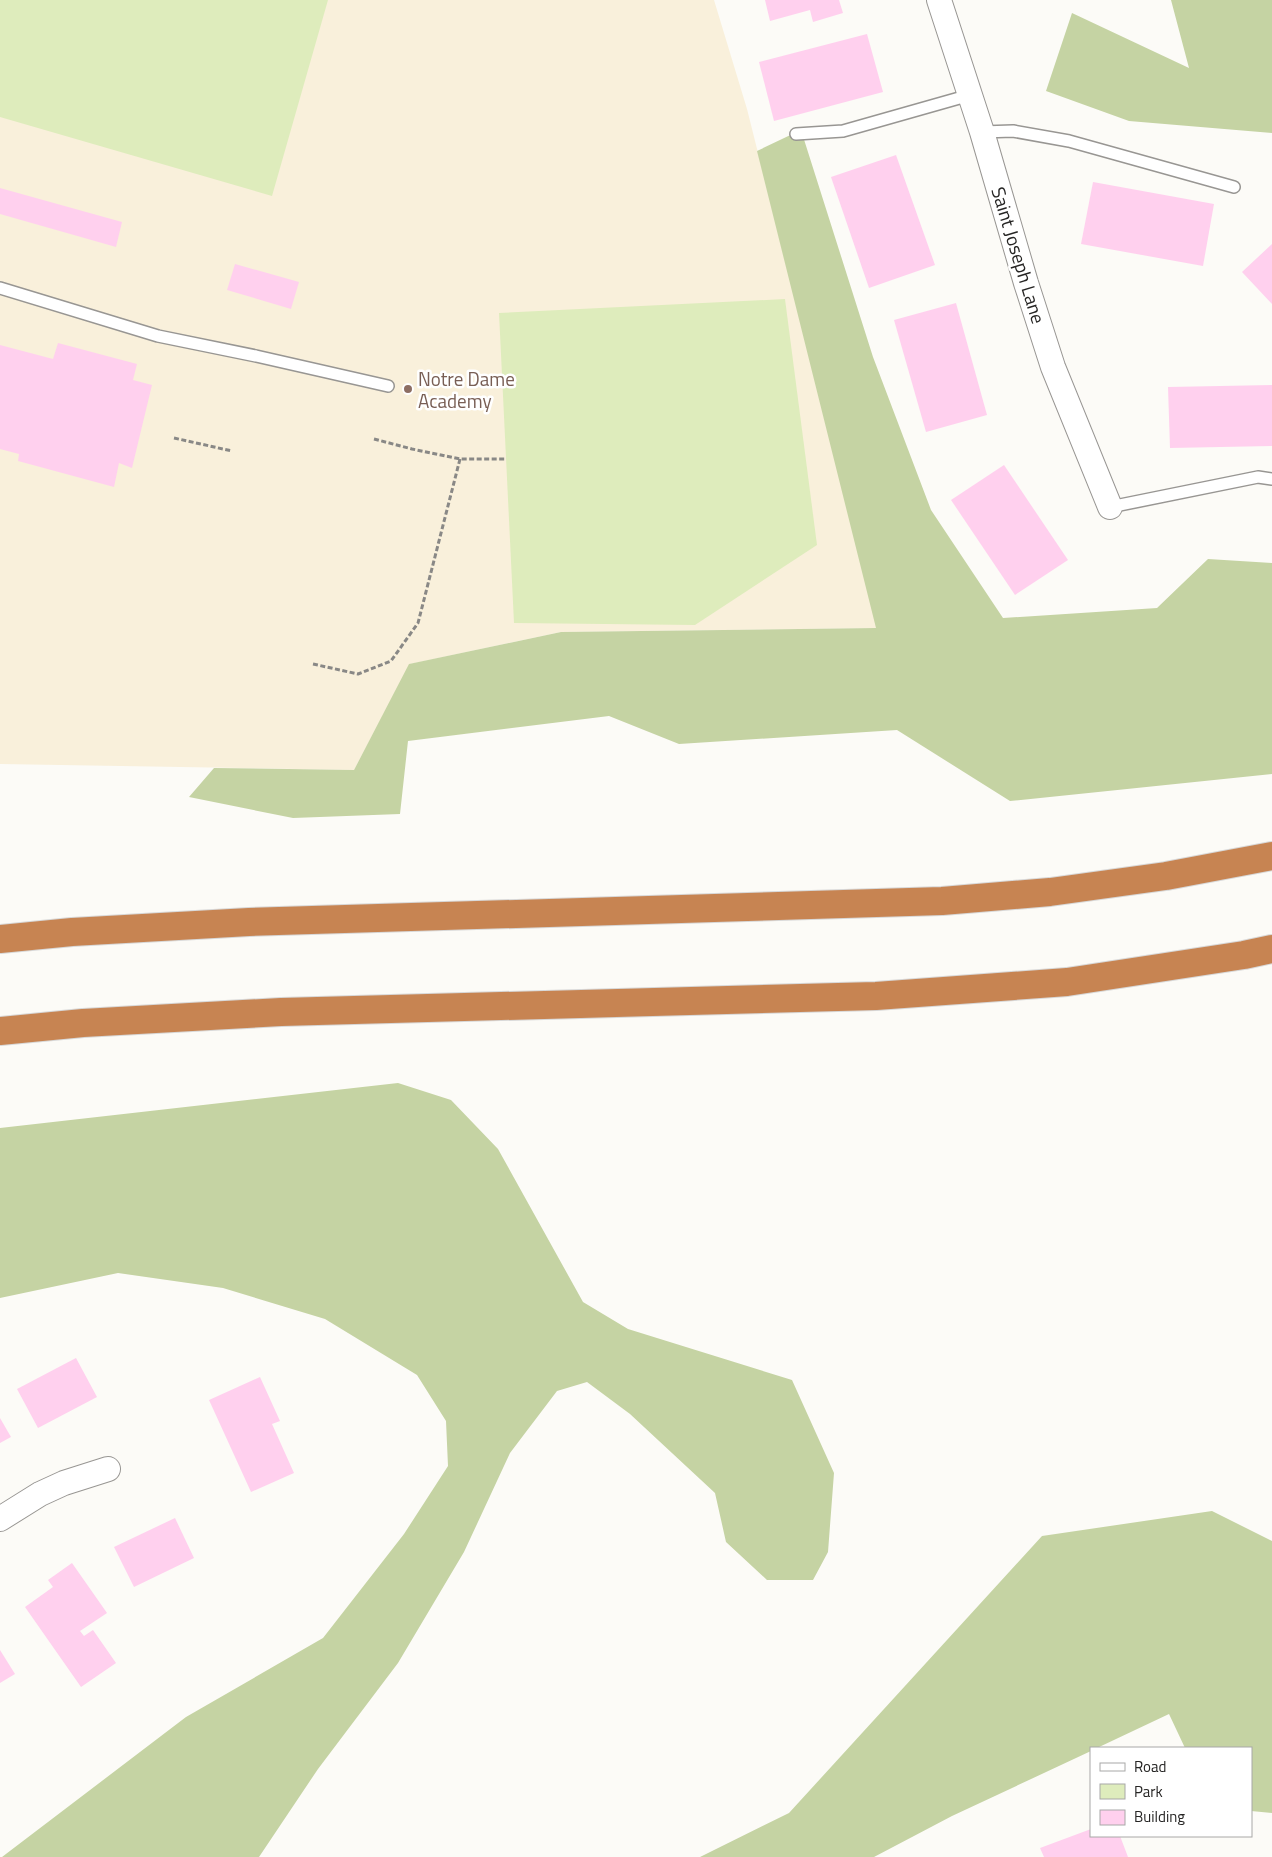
<svg xmlns="http://www.w3.org/2000/svg" width="1272" height="1857" viewBox="0 0 1272 1857" font-family="'Titillium Web',sans-serif">
<rect width="100%" height="100%" fill="#fcfbf7"/>
<!-- education -->
<polygon fill="#f9f0db" points="0,0 714,0 747,109 877,628 561,632 410,664 354,770 0,764"/>
<!-- green -->
<g fill="#deecbc">
<polygon points="0,0 328,0 272,196 0,117"/>
<polygon points="785,299 817,545 695,625 514,623 499,313"/>
</g>
<!-- forest -->
<g fill="#c5d3a3">
<polygon points="1171,0 1272,0 1272,133 1129,121 1046,91 1072,13 1189,68"/>
<polygon points="801,130 873,357 931,510 1003,618 1157,608 1208,559 1272,563 1272,774 1010,801 897,730 679,744 609,716 408,741 400,814 293,818 189,797 214,768 354,770 409,664 561,632 876,628 757,151"/>
<polygon points="398,1083 451,1100 498,1149 583,1302 628,1329 792,1380 834,1473 828,1552 813,1580 767,1580 726,1542 715,1493 630,1414 587,1382 557,1391 510,1453 464,1552 398,1663 318,1769 259,1857 2,1857 186,1717 323,1638 404,1534 448,1466 446,1421 417,1375 325,1319 223,1288 118,1273 0,1298 0,1128"/>
<polygon points="1212,1511 1272,1541 1272,1813 1251,1811 1251,1748 1185,1748 1169,1714 1097,1748 1091,1748 1091,1751 952,1816 874,1857 700,1857 789,1813 1042,1536"/>
</g>
<!-- building -->
<g fill="#ffd0ee">
<polygon points="765,0 839,0 843,13 813,22 810,10 770,21"/>
<polygon points="867,34 883,92 774,121 759,62"/>
<polygon points="896,155 935,265 869,288 831,177"/>
<polygon points="1093,182 1214,204 1203,266 1081,244"/>
<polygon points="0,188 122,222 116,247 0,214"/>
<polygon points="1272,244 1272,304 1242,272"/>
<polygon points="235,264 299,282 291,309 227,290"/>
<polygon points="956,303 987,415 926,432 894,320"/>
<polygon points="58,343 137,364 133,380 152,385 132,468 119,463 114,487 18,461 19,454 0,449 0,345 53,359"/>
<polygon points="1272,385 1272,446 1170,448 1168,387"/>
<polygon points="1004,465 1068,560 1015,595 951,500"/>
<polygon points="76,1358 97,1397 38,1428 17,1389"/>
<polygon points="260,1377 280,1421 272,1424 294,1473 251,1492 209,1400"/>
<polygon points="0,1418 11,1437 0,1443"/>
<polygon points="175,1518 194,1558 134,1587 114,1547"/>
<polygon points="72,1563 107,1613 80,1631 84,1636 93,1630 116,1663 81,1687 25,1607 53,1587 48,1580"/>
<polygon points="0,1650 15,1674 0,1683"/>
<polygon points="1091,1829 1091,1836 1120,1836 1128,1857 1044,1857 1040,1848"/>
</g>
<g fill="none" stroke-linecap="round" stroke-linejoin="round">
<!-- lane casing -->
<g stroke="#989693" stroke-width="14">
<g id="lane">
<polyline points="982,132 1013,131 1069,141 1234,187"/>
<polyline points="796,134 843,131 970,95"/>
<polyline points="0,288 158,336 256,356 388,386"/>
<polyline points="1110,507 1258,477 1272,479"/>
</g>
</g>
<!-- street casing -->
<g stroke="#989693" stroke-width="26">
<g id="street">
<polyline points="939,0 982,132 1026,283 1053,367 1110,507"/>
<polyline points="0,1519 40,1494 64,1483 108,1469"/>
</g>
</g>
<!-- highway casing -->
<g stroke="#d8d8d8" stroke-width="30">
<g id="highway">
<polyline points="0,939 72,932 249,922 942,901 1050,892 1166,876 1272,856"/>
<polyline points="0,1031 83,1023 281,1012 876,996 1067,982 1244,955 1272,949"/>
</g>
</g>
<!-- path -->
<g stroke="#898886" stroke-width="3" stroke-dasharray="5 2.5" stroke-linecap="butt">
<polyline points="174,438 232,451"/>
<polyline points="374,439 412,449 460,459 506,459"/>
<polyline points="313,664 358,674 391,661 418,623 460,459"/>
</g>
<!-- lane -->
<use href="#lane" stroke="#fff" stroke-width="11"/>
<!-- street -->
<use href="#street" stroke="#fff" stroke-width="24"/>
<!-- highway -->
<use href="#highway" stroke="#c78452" stroke-width="28"/>
</g>
<!-- markers -->
<circle fill="#8d6e63" stroke="#fff" stroke-width="2" cx="408" cy="389" r="5"/>
<g text-anchor="middle" dominant-baseline="central" stroke-width="5" stroke-linejoin="round" paint-order="stroke">
<!-- street labels -->
<g font-size="19" fill="#262524" stroke="#fff">
<text transform="translate(1019 255) rotate(73)">Saint Joseph Lane</text>
</g>
<!-- education labels -->
<g font-size="19" fill="#785e54" stroke="#fff" text-anchor="start">
<text x="418" y="378">Notre Dame<tspan x="418" dy="22">Academy</tspan></text>
</g>
</g>
<!-- legend -->
<rect x="1090" y="1747" width="162" height="90" fill="#ffffff" stroke="#a8a8a7"/>
<rect x="1100" y="1763" width="25" height="8" fill="#ffffff" stroke="#a8a8a7"/>
<text x="1134" y="1772" font-size="15" fill="#262524">Road</text>
<rect x="1100" y="1784" width="25" height="15" fill="#deecbc" stroke="#a8a8a7"/>
<text x="1134" y="1797" font-size="15" fill="#262524">Park</text>
<rect x="1100" y="1810" width="25" height="15" fill="#ffd0ee" stroke="#a8a8a7"/>
<text x="1134" y="1822" font-size="15" fill="#262524">Building</text>
</svg>
